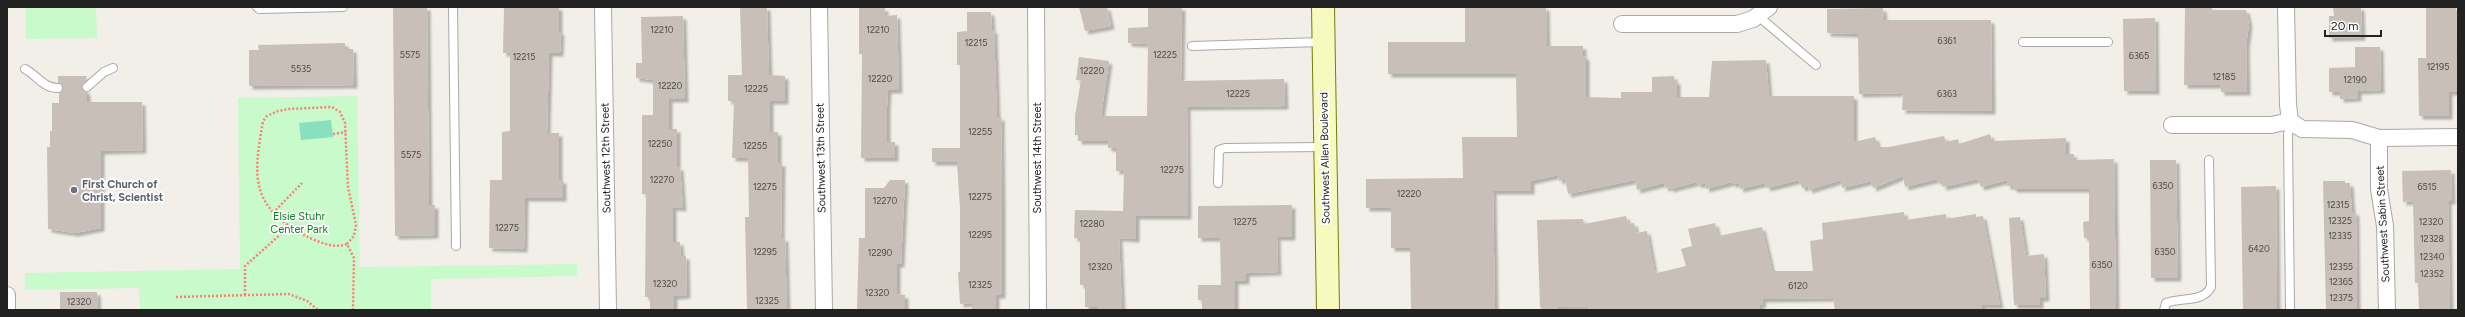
<svg xmlns="http://www.w3.org/2000/svg" width="2465" height="317" viewBox="0 0 2465 317" font-family="Figtree,sans-serif">
<defs>
<filter id="shadow"><feDropShadow dx="3.5" dy="3.5" stdDeviation="1" flood-color="#0004"/></filter>
</defs>
<rect width="100%" height="100%" fill="#f2efe9"/>
<!-- park -->
<g fill="#c8facc">
<polygon points="26,7 96,7 97,38 26,39"/>
<polygon points="357,96 360,267 577,264 577,276 431,279 431,310 140,310 139,288 25,290 25,273 240,269 238,98"/>
</g>
<!-- pitch -->
<polygon fill="#88e0be" points="331,120 333,137 301,140 299,123"/>
<!-- building -->
<g fill="#c7bfb8" filter="url(#shadow)">
<polygon points="393,7 427,7 429,205 435,205 435,235 395,236"/>
<polygon points="504,7 559,7 559,32 561,32 560,53 549,53 547,133 559,133 559,180 563,180 563,198 525,198 524,249 489,248 490,180 502,180 502,132 510,131 510,53 503,53"/>
<polygon points="740,7 767,7 769,75 785,76 785,101 770,101 770,132 778,132 778,163 782,163 781,238 785,238 787,310 747,310 745,217 749,217 748,158 732,158 734,101 728,101 728,75 742,75"/>
<polygon points="1079,7 1107,7 1111,26 1085,31"/>
<polygon points="1148,7 1182,7 1181,81 1284,79 1285,106 1187,107 1188,216 1136,216 1136,239 1119,238 1122,310 1097,310 1097,307 1085,307 1085,285 1080,285 1080,238 1074,238 1075,210 1123,211 1124,171 1116,171 1116,148 1108,148 1108,141 1078,141 1078,135 1075,135 1075,116 1081,80 1076,80 1079,57 1109,61 1101,116 1147,116 1148,44 1128,43 1128,28 1148,27"/>
<polygon points="1465,7 1546,7 1547,46 1583,46 1583,56 1586,57 1586,97 1621,98 1621,92 1652,92 1652,77 1674,76 1674,81 1677,81 1677,97 1709,97 1712,61 1766,60 1769,96 1854,96 1854,142 1875,137 1878,147 1889,147 1944,136 1946,142 1958,139 1959,144 1990,134 1992,141 2066,138 2066,154 2074,154 2074,160 2114,159 2116,310 2090,310 2089,238 2084,238 2083,222 2089,221 2089,189 2013,189 2013,186 2007,186 2007,180 1981,187 1978,179 1943,187 1942,181 1938,182 1937,179 1905,187 1903,176 1873,188 1871,181 1842,188 1841,180 1809,190 1808,186 1802,188 1799,180 1767,188 1765,183 1740,189 1739,183 1732,184 1732,182 1706,189 1705,183 1698,185 1697,182 1670,189 1670,187 1665,188 1664,183 1637,190 1635,180 1568,194 1565,179 1559,181 1558,175 1531,181 1531,191 1493,191 1495,310 1411,310 1410,248 1391,248 1391,208 1366,208 1366,179 1463,178 1462,137 1517,137 1516,74 1388,74 1388,42 1465,42"/>
<polygon points="2185,7 2212,7 2212,10 2246,10 2249,24 2246,46 2247,92 2221,92 2220,85 2184,85"/>
<polygon points="2333,7 2361,7 2362,37 2329,38 2329,16 2334,16"/>
<polygon points="2426,7 2456,7 2458,92 2449,92 2449,116 2419,116 2418,58 2426,58"/>
<polygon points="859,8 885,8 885,16 897,15 899,90 888,90 887,107 887,142 895,142 895,158 861,158 862,54 859,54"/>
<polygon points="1883,8 1884,20 1991,20 1992,111 1902,110 1903,93 1859,94 1858,34 1827,33 1827,9"/>
<polygon points="967,12 991,12 992,30 994,30 997,117 1001,117 1002,208 1002,295 996,295 996,310 972,310 972,303 960,304 958,272 960,272 960,209 957,162 932,162 932,148 960,148 960,65 957,65 957,32 967,31"/>
<polygon points="683,16 685,99 669,99 669,129 677,129 677,167 680,167 683,208 673,207 673,242 680,242 681,256 686,256 687,295 674,296 674,310 650,310 650,297 645,297 646,194 642,194 642,115 653,115 653,80 636,78 636,63 642,63 641,17"/>
<polygon points="2155,18 2156,91 2124,91 2123,19"/>
<polygon points="345,43 345,49 353,49 354,85 249,86 249,50 259,50 258,45"/>
<polygon points="2355,47 2380,47 2381,90 2358,91 2358,98 2340,99 2340,92 2329,92 2329,68 2355,67"/>
<polygon points="58,76 87,76 82,88 87,92 87,102 142,102 143,150 101,151 101,228 75,233 48,229 47,147 50,147 50,131 52,131 52,103 59,103 59,93 63,89 58,83"/>
<polygon points="2150,160 2176,160 2178,278 2151,278"/>
<polygon points="2451,170 2452,201 2448,201 2450,310 2419,310 2418,283 2415,283 2413,201 2403,202 2402,171"/>
<polygon points="890,180 905,180 901,264 897,264 897,294 905,295 905,310 857,310 859,238 865,238 865,188 884,188"/>
<polygon points="2323,181 2345,181 2345,183 2350,183 2352,212 2356,212 2357,310 2326,310"/>
<polygon points="2276,186 2277,310 2243,310 2241,187"/>
<polygon points="1292,205 1292,237 1277,237 1278,272 1246,273 1246,281 1235,281 1235,310 1202,310 1202,300 1198,300 1198,285 1221,285 1220,238 1198,238 1198,206"/>
<polygon points="1904,212 1905,220 1946,214 1946,219 1976,214 1976,217 1983,216 2000,305 1982,305 1982,310 1835,310 1833,298 1762,299 1763,304 1759,305 1760,310 1589,310 1588,306 1558,307 1558,310 1542,310 1540,307 1537,220 1583,219 1584,224 1626,216 1628,224 1634,223 1636,233 1647,231 1654,270 1656,270 1657,273 1686,266 1681,249 1692,246 1688,229 1715,223 1718,236 1762,227 1772,271 1813,271 1810,241 1823,239 1822,223"/>
<polygon points="2020,217 2026,256 2044,254 2046,298 2040,298 2040,305 2014,305 2009,218"/>
<polygon points="60,292 97,292 98,309 60,310"/>
</g>
<g fill="none" stroke-linecap="round" stroke-linejoin="round">
<!-- service casing -->
<g stroke="#a9a9a9" stroke-width="10">
<g id="service">
<polyline points="257,7 259,9 343,7"/>
<polyline points="453,7 456,246"/>
<polyline points="1758,16 1816,65"/>
<polyline points="2023,42 2108,42"/>
<polyline points="1192,46 1323,42"/>
<path d="M 25,69 C 38,76 43,88 58,88"/>
<polyline points="87,87 104,72 113,68"/>
<polyline points="1218,183 1219,150 1225,148 1325,147"/>
<path d="M 2164,310 L 2166,303 C 2181,297 2203,303 2211,287 L 2209,160"/>
<polyline points="2290,310 2288,136 2290,121"/>
</g>
</g>
<!-- minor casing -->
<g stroke="#a9a9a9" stroke-width="18">
<g id="minor">
<polyline points="603,7 608,310"/>
<polyline points="819,7 824,310"/>
<polyline points="1036,7 1038,310"/>
<polyline points="2286,7 2288,105 2290,121"/>
<polyline points="1622,24 1737,24 1753,19 1769,7"/>
<polyline points="2290,121 2302,129 2352,130 2379,138 2458,137"/>
<polyline points="2172,125 2271,125 2290,121"/>
<polyline points="2379,138 2379,189 2385,226 2387,310"/>
<polyline points="7,295 7,310"/>
</g>
</g>
<!-- secondary casing -->
<g stroke="#707d05" stroke-width="24">
<polyline id="secondary" points="1323,7 1328,310"/>
</g>
<!-- path -->
<g stroke="#fa8072" stroke-width="2.5" stroke-dasharray="2 2" stroke-linecap="butt">
<polyline points="333,134 346,132"/>
<polyline points="273,213 302,183"/>
<path d="M 347,244 L 354,236 L 356,225 L 348,187 L 345,123 L 340,112 L 332,107 L 289,109 L 278,111 L 267,116 L 263,121 C 253,178 250,206 306,236 C 318,242 334,249 347,244 L 354,258 L 353,310"/>
<polyline points="245,295 245,266 290,226"/>
<polyline points="176,297 289,294 307,301 318,310"/>
</g>
<!-- service -->
<use href="#service" stroke="#fff" stroke-width="8"/>
<!-- minor -->
<use href="#minor" stroke="#fff" stroke-width="16"/>
<!-- secondary -->
<use href="#secondary" stroke="#f7fabf" stroke-width="22"/>
</g>
<!-- markers -->
<circle fill="#6b7280" stroke="#fff" stroke-width="1.5" cx="74" cy="190" r="4"/>
<g text-anchor="middle" dominant-baseline="central" stroke-width="3.5" stroke-linejoin="round" paint-order="stroke">
<!-- number labels -->
<g font-size="9" fill="#4b4948">
<text x="662" y="29">12210</text>
<text x="878" y="29">12210</text>
<text x="1947" y="40">6361</text>
<text x="976" y="42">12215</text>
<text x="410" y="54">5575</text>
<text x="1165" y="54">12225</text>
<text x="2139" y="55">6365</text>
<text x="524" y="56">12215</text>
<text x="2438" y="66">12195</text>
<text x="301" y="68">5535</text>
<text x="1092" y="70">12220</text>
<text x="2224" y="76">12185</text>
<text x="880" y="78">12220</text>
<text x="2355" y="79">12190</text>
<text x="670" y="85">12220</text>
<text x="756" y="88">12225</text>
<text x="1238" y="93">12225</text>
<text x="1947" y="93">6363</text>
<text x="980" y="131">12255</text>
<text x="660" y="143">12250</text>
<text x="755" y="145">12255</text>
<text x="411" y="154">5575</text>
<text x="1172" y="169">12275</text>
<text x="662" y="179">12270</text>
<text x="2163" y="185">6350</text>
<text x="765" y="186">12275</text>
<text x="2427" y="186">6515</text>
<text x="1409" y="193">12220</text>
<text x="980" y="196">12275</text>
<text x="885" y="200">12270</text>
<text x="2338" y="204">12315</text>
<text x="2340" y="220">12325</text>
<text x="1245" y="221">12275</text>
<text x="2431" y="221">12320</text>
<text x="1092" y="223">12280</text>
<text x="507" y="227">12275</text>
<text x="980" y="234">12295</text>
<text x="2340" y="235">12335</text>
<text x="2432" y="238">12328</text>
<text x="2259" y="248">6420</text>
<text x="765" y="251">12295</text>
<text x="2165" y="251">6350</text>
<text x="880" y="252">12290</text>
<text x="2432" y="256">12340</text>
<text x="2102" y="264">6350</text>
<text x="1100" y="266">12320</text>
<text x="2341" y="266">12355</text>
<text x="2432" y="273">12352</text>
<text x="2341" y="281">12365</text>
<text x="665" y="283">12320</text>
<text x="980" y="284">12325</text>
<text x="1798" y="285">6120</text>
<text x="877" y="292">12320</text>
<text x="2341" y="297">12375</text>
<text x="767" y="300">12325</text>
<text x="79" y="301">12320</text>
</g>
<!-- street labels -->
<g font-size="11" fill="#222" stroke="#fff">
<text transform="translate(606 158) rotate(-91)">Southwest 12th Street</text>
<text transform="translate(821 158) rotate(-91)">Southwest 13th Street</text>
<text transform="translate(1037 158) rotate(-90)">Southwest 14th Street</text>
<text transform="translate(1325 158) rotate(-91)">Southwest Allen Boulevard</text>
<text transform="translate(2383 224) rotate(-93)">Southwest Sabin Street</text>
</g>
<!-- worship labels -->
<g font-size="11" font-weight="bold" fill="#5b616d" stroke="#fff" text-anchor="start">
<text x="82" y="184">First Church of<tspan x="82" dy="13">Christ, Scientist</tspan></text>
</g>
<!-- park labels -->
<g font-size="11" fill="#0c8416" stroke="#fff">
<text x="299" y="216">Elsie Stuhr<tspan x="299" dy="13">Center Park</tspan></text>
</g>
</g>
<!-- border -->
<rect width="2465" height="317" fill="none" stroke="#222222" stroke-width="16"/>
<!-- scale -->
<path d="M2325 30v6h56v-6" fill="none" stroke="#222222" stroke-width="2"/>
<text x="2331" y="30" font-size="12" fill="#222222" stroke="#ffffff" stroke-width="3" paint-order="stroke">20 m</text>
</svg>
